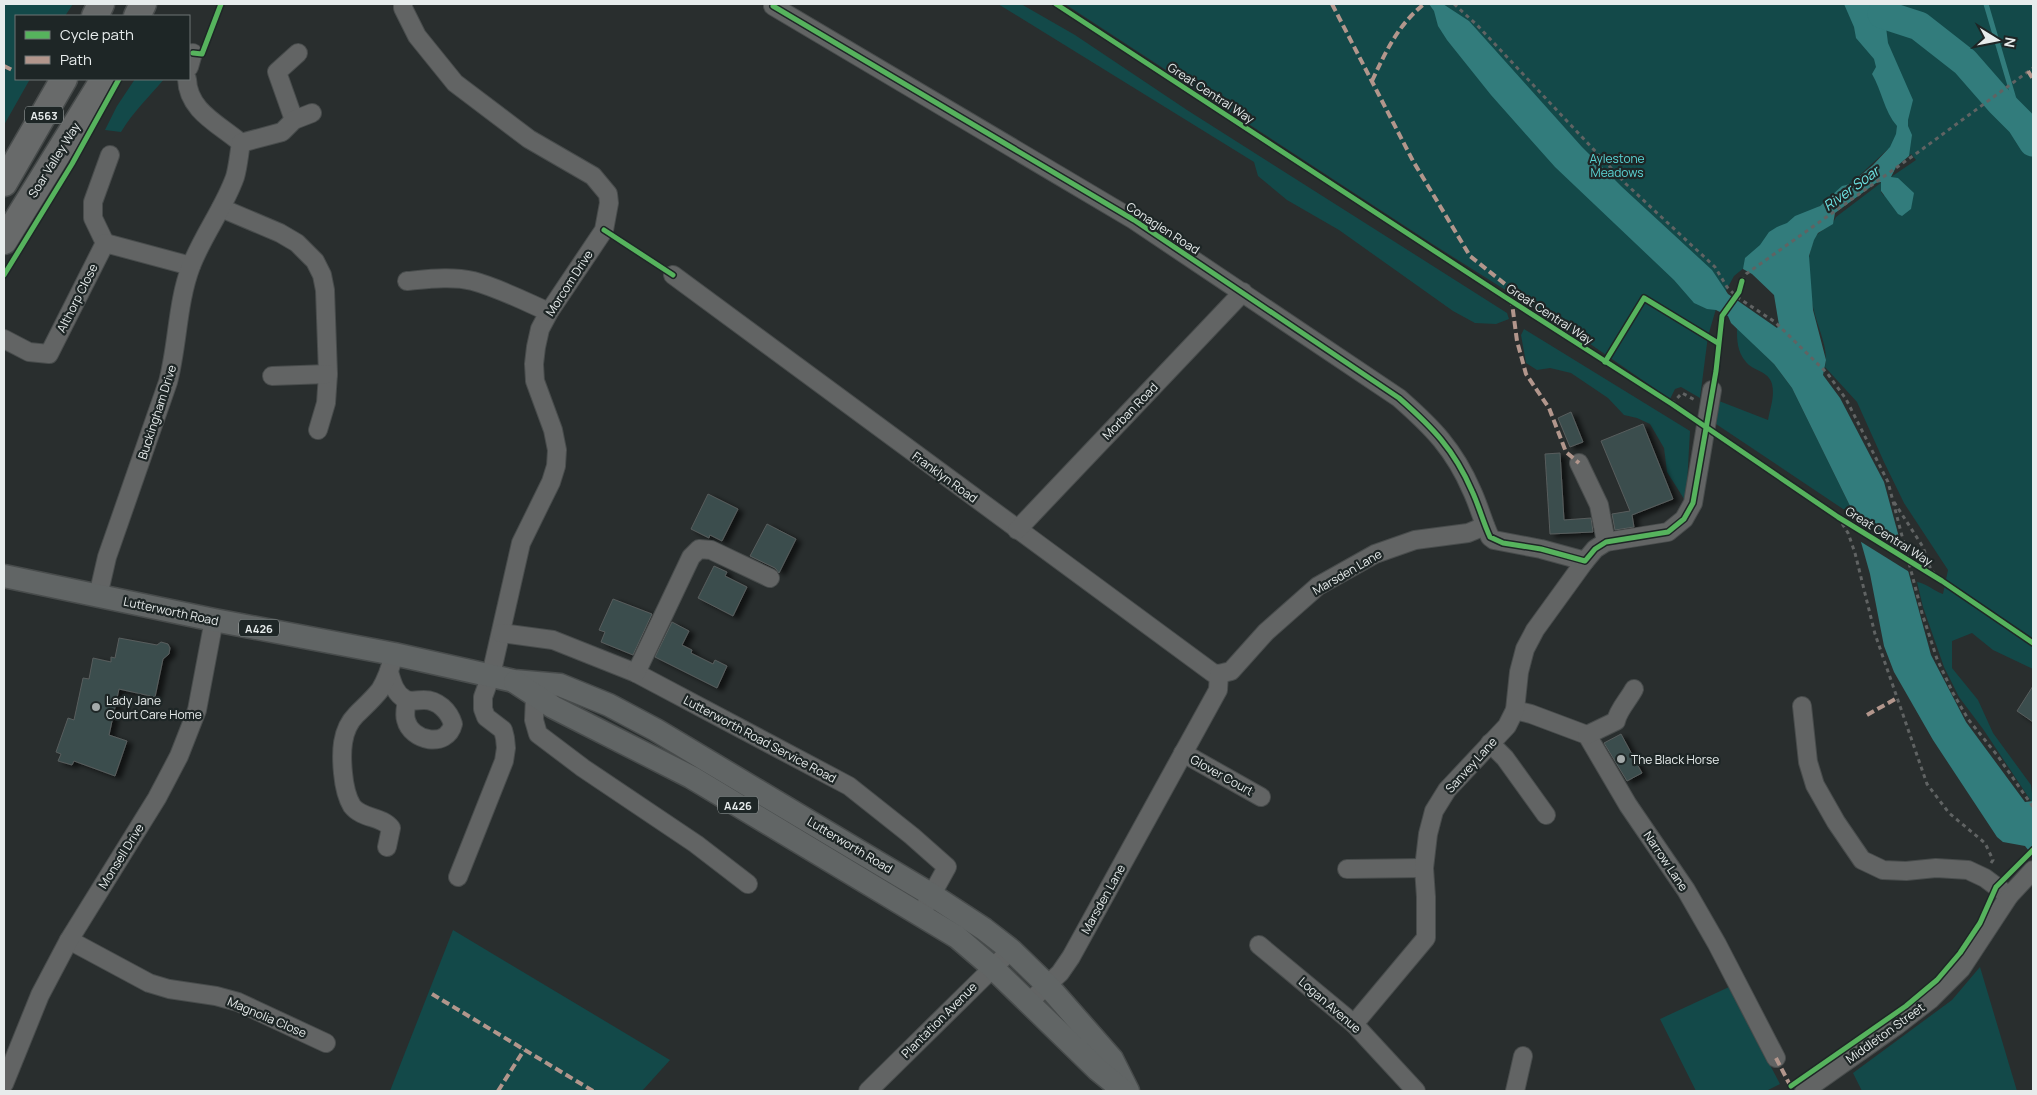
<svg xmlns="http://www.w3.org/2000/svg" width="2037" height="1095" viewBox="0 0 2037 1095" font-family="Manrope,sans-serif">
<defs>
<filter id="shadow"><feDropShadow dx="5.5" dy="3" stdDeviation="2.5" flood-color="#0009"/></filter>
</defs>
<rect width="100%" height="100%" fill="#292e2e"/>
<!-- green -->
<g fill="#134949">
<polygon points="4,4 73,4 65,16 16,16 16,79 30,79 4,125"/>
<polygon points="998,4 1021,4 1075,35 1187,110 1507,313 1509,319 1496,324 1475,323 1453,311 1339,230 1287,200 1258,176 1254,162"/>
<path d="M 1065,4 L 2033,4 L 2033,669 L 1993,650 L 1972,633 L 1952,641 L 1952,668 L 1978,700 L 1993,733 L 2031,785 L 2033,801 L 2031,801 L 1983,729 L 1959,697 L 1944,667 L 1923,607 L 1917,582 C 1926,583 1934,591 1943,594 L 1948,570 L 1904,503 L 1884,462 L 1857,402 L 1825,367 C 1829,348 1818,329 1814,311 C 1810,296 1806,267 1810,253 C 1812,246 1813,237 1819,233 C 1826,227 1832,226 1836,217 L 1882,182 L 1881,192 L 1884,196 L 1891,177 L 1916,160 L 1911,154 L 1909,156 L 1909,153 L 1888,149 L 1850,184 L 1844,186 L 1734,276 L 1716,309 L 1708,336 L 1700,398 L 1681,387 L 1675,389 L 1670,399 L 1580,337 L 1434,245 Z"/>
<path d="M 135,79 L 164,79 C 149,97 133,112 121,132 L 105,130 L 117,106 Z"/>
<path d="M 1737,328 L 1774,364 L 1792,388 L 1852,510 L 1843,509 L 1713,422 L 1719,401 L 1768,420 C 1770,409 1775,396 1772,384 C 1769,371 1753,371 1746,362 C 1737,351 1737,341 1737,328 Z"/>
<polygon points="1524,329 1690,431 1686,502 1667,472 1664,448 1650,424 1637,418 1624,415 1608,398 1571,373 1550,368 1537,370 1526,363 1521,335"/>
<polygon points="453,930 670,1060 642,1091 390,1091"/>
<polygon points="1980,967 2017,1091 1862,1091 1853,1073 1952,1000"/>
<polygon points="1729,987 1780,1084 1766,1091 1696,1091 1660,1019"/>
</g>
<!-- water -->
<path fill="#327c7c" d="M 1429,4 L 1443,4 L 1469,21 L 1582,147 L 1622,187 L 1712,270 L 1728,294 L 1777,328 L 1779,325 L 1774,295 L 1752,274 L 1743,269 L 1745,258 L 1760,245 L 1769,232 L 1777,227 L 1787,223 L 1795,216 L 1820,206 L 1842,186 L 1850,184 L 1873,165 L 1890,147 L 1896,134 L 1897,126 C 1884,111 1882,91 1872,74 L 1876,67 L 1874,59 L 1856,38 L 1854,27 L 1844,4 L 1879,4 L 1895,11 L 1919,26 C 1906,30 1897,24 1886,27 L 1888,43 L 1913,100 L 1908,120 L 1908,126 L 1912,135 L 1909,156 L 1896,167 L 1891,177 L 1898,178 L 1914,193 L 1911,209 L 1902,216 L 1898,214 L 1881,191 L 1881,182 L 1876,183 L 1835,213 L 1833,224 L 1818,233 L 1814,240 L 1809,256 L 1813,310 L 1826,360 L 1823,375 L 1840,398 L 1884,482 L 1931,655 L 1966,722 L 2025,802 L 2033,801 L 2033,856 L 2025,846 L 2003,842 L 1997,837 L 1933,740 L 1894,672 L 1884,646 L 1870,574 L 1852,510 L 1792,388 L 1774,364 L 1731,323 L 1728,316 L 1716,310 L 1707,309 L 1694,303 L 1674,280 L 1555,167 L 1491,95 L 1447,40 L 1438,26 L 1434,11 Z"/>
<!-- pier -->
<polygon fill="#292e2e" points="1849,510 1903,545 1911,573 1858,540"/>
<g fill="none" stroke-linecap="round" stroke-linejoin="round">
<!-- stream -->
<polyline stroke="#327c7c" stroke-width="5" points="1986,4 2021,123"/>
<!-- river -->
<polyline stroke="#327c7c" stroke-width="29" points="1882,14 1919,26 1965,62 2000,102 2021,123 2033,142"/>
</g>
<!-- building -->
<g fill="#3a4d4d" stroke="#585d5d" filter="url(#shadow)">
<polygon points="1571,412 1583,442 1570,447 1558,418"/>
<polygon points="1643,424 1673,499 1632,515 1634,527 1615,530 1612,514 1630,511 1601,441"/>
<polygon points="1560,453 1564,520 1591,518 1593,532 1550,534 1545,454"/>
<polygon points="708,494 738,509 722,541 710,535 709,538 691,529"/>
<polygon points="767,524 796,539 779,573 775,568 750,556"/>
<polygon points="714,566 727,572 725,576 747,587 733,616 698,598"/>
<polygon points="613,599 652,614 633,655 601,642 605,632 599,630"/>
<polygon points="672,622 689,631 682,645 692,650 691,653 713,664 715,660 727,666 717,688 655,657"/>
<polygon points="119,638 157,645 161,642 168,644 170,648 169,654 163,659 155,697 119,689 109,735 127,741 115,776 74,761 72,765 58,761 61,754 56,752 68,718 74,720 83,678 89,679 93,658 111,662 111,657 115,658"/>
<polygon points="2033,686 2033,722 2017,711"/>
<polygon points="1621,734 1642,773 1627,781 1604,743"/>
</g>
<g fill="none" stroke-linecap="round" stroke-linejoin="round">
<!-- minor casing -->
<g stroke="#484c4c" stroke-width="20">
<g id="minor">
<polyline points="403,4 403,8 417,36 455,83 529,139 593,176 608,194 609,203 604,230 549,312 540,329 536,347 534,364 535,381 553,430 557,450 556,466 551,482 521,543 491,675 483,697 483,709 486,717 503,730 505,738 506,748 504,761 458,877"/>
<path d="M 773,6 L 1134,220 L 1399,398 C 1432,427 1454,449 1472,491 C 1479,506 1483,522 1490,537 L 1494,540 L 1541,549 L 1585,561 L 1595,549 L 1606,542 L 1668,532 L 1684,519 L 1693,503 L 1712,390"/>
<polyline points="189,67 193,53"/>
<path d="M 187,79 C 188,111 219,124 241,143"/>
<polyline points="294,120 277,72 298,53"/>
<polyline points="221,208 280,233 297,243 315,261 322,275 325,290 328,374 326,403 318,430"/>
<polyline points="105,243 93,218 93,202 110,155"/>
<polyline points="673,275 1213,673 1219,674"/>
<path d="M 407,281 C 429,279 452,276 473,281 C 499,288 524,301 549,312"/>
<polyline points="4,339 29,352 49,354 105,243 191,266"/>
<polyline points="272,376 328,374"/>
<polyline points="1579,463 1599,505 1606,542"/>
<polyline points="1017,530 1243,292"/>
<path d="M 98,596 L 107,557 L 168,382 C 178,344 177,303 191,266 C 203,235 224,208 235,177 C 238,167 239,154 241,143 L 282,132 L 294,120 L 312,113"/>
<polyline points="501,633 553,640 636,673 849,786 912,836 947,867 926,905"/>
<path d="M 389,672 C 392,682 395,694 405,699 C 410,702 418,700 424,700 C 438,700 449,711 453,724 C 447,749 411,741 406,720 C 404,714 406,707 407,700"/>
<polyline points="636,673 691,557 699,549 711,550 770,578"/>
<polyline points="535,696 534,720 538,734 583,768 696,844 748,884"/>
<polyline points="1802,706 1808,762 1815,785 1836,822 1862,860 1883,870 1906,871 1936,868 1968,870 1985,878 2009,896"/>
<polyline points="1515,710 1531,714 1587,735 1628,805 1686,890 1717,944 1776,1058"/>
<path d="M 1587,735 L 1616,721 C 1618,710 1629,699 1634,689"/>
<polyline points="1490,743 1505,758 1546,815"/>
<polyline points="1183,753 1261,797"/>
<path d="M 387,847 L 391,828 C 382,816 362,819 352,806 C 346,796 344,784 343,773 C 341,753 341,730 356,715 C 364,707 373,699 380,690 C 387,679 391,666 394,654"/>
<polyline points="1347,869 1424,868"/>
<polyline points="69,940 149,983 169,989 216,996 238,1002 326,1043"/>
<polyline points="1259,945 1354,1024 1416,1091"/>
<polyline points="1029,1002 1060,973 1071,957 1218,690 1219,674 1231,671 1266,632 1318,586 1375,554 1415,540 1468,533 1485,526"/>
<polyline points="1354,1024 1426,938 1426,897 1424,868 1428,834 1434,811 1447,790 1507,726 1515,710 1519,672 1525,649 1535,630 1585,561"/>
<polyline points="4,1084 40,995 69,940 157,798 179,756 197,710 214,620"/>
<polyline points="868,1091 1011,950"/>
<polyline points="1515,1091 1523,1056"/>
<polyline points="1804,1091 1896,1026 1931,999 1961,969 2009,896 2033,870"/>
</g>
</g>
<!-- major casing -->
<g stroke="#484c4c" stroke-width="25">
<g id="major">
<polyline points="4,576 214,620 394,654 514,681 560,685 609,705 656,730 932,895 984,929 1011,950 1048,986 1112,1059 1128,1091"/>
<polyline points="515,682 553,707 691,777 957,937 992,967 1098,1070 1124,1091"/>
</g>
</g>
<!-- highway casing -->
<g stroke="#484c4c" stroke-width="29">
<g id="highway">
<polyline points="95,16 101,4"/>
<polyline points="137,16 143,4"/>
<polyline points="4,183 64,79"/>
<polyline points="4,241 104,79"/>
</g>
</g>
<!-- path -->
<g stroke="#606363" stroke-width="3" stroke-dasharray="4 4" stroke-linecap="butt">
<polyline points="1454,4 1477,25 1626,184 1715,267 1727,287 1737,297 1775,322 1827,373 1846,399 1888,482 1922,613 1937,659 1953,693 1968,719 1997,755 2033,807"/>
<polyline points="1742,281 1746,274 1917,153 2033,68"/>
<polyline points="1672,404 1682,393 1695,400"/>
<polyline points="1894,502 1923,547 1931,570 1942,581"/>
<polyline points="1838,517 1848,533 1855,553 1875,634 1927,784 1949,813 1985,843 1993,860 1991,863"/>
</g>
<!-- minor -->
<use href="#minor" stroke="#626464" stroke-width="18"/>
<!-- major -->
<use href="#major" stroke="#616565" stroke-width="22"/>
<!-- highway -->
<use href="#highway" stroke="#686a6a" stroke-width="26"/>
<!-- quiet -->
<g stroke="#b2968c" stroke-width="4" stroke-dasharray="8 4" stroke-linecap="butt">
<polyline points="1332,4 1413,161 1470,256 1510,288 1517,341 1526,374 1549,408 1566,452 1579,463"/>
<polyline points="4,66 12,70"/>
<polyline points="2028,71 2033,79"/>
<path d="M 1372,81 C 1386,51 1398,25 1424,4"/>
<polyline points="1867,715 1897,698"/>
<polyline points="432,994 593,1091"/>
<polyline points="1776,1058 1792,1089"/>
<polyline points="498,1091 524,1050"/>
</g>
<!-- cycleway casing -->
<g stroke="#1e2626" stroke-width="8">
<g id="cycleway">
<polyline points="1056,4 1505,297 1672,404 1838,517 1942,581 2033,643"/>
<path d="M 773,6 L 1134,220 L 1399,398 C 1432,427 1454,449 1472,491 C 1479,506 1483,522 1490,537 L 1503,543 L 1541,549 L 1585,561 L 1595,549 L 1606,542 L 1668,532 L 1684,519 L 1693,503 L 1716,371 L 1722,316 L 1739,292 L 1742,281"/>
<polyline points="193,53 202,54 221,4"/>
<polyline points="604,230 673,275"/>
<polyline points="4,275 72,164 119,79"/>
<polyline points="1605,362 1644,298 1718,343"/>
<polyline points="1791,1086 1906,1006 1937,980 1960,953 1980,923 1996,887 2033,850"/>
</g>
</g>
<!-- cycleway -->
<use href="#cycleway" stroke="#56b35d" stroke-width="5"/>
</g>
<!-- markers -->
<g fill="#a4aaaa" stroke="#1e2626" stroke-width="2">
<circle cx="96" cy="707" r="5"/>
<circle cx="1621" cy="759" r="5"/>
</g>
<g text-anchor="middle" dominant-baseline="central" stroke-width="4.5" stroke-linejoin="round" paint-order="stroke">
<!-- shield labels -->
<g fill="#1e2626" stroke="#abb1b1" stroke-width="1">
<rect x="25" y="106.5" width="38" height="17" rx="4"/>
<rect x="239" y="619.5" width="40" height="17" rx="4"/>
<rect x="718" y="796.5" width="40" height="17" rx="4"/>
</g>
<g font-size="11" font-weight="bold" fill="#e7ecec">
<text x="44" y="115">A563</text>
<text x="259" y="628">A426</text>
<text x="738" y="805">A426</text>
</g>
<!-- street labels -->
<g font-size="12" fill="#e7ecec" stroke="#1e2626">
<text transform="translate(1211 93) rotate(33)">Great Central Way</text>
<text transform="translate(54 160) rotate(-58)">Soar Valley Way</text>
<text transform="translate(1163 228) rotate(33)">Conaglen Road</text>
<text transform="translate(569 283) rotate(-57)">Morcom Drive</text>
<text transform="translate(77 298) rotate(-63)">Althorp Close</text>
<text transform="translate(1550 314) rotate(33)">Great Central Way</text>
<text transform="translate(1130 411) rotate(-46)">Morban Road</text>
<text transform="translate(157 412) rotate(-72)">Buckingham Drive</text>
<text transform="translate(945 477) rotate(36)">Franklyn Road</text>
<text transform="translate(1889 536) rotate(32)">Great Central Way</text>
<text transform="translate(1347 572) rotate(-30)">Marsden Lane</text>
<text transform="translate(171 611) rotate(12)">Lutterworth Road</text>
<text transform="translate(760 739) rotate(28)">Lutterworth Road Service Road</text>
<text transform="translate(1471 765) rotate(-48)">Sanvey Lane</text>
<text transform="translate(1222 775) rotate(29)">Glover Court</text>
<text transform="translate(850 845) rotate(31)">Lutterworth Road</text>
<text transform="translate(121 856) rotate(-58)">Monsell Drive</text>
<text transform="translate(1666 861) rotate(56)">Narrow Lane</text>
<text transform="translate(1103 899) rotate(-61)">Marsden Lane</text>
<text transform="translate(1330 1005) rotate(41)">Logan Avenue</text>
<text transform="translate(267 1017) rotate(23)">Magnolia Close</text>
<text transform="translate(939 1020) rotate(-45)">Plantation Avenue</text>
<text transform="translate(1885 1033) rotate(-36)">Middleton Street</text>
</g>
<!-- park labels -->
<g font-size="12" fill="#5cd5d5" stroke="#1e2626">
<text x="1617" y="158">Aylestone<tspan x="1617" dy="14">Meadows</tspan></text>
</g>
<!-- poi labels -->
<g font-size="12" fill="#e7ecec" stroke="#1e2626" text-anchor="start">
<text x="106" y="700">Lady Jane<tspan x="106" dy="14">Court Care Home</tspan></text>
<text x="1631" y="759">The Black Horse</text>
</g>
<!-- water labels -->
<g font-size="14" font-style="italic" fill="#6de4e4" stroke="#1e2626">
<text transform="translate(1851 188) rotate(-36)">River Soar</text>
</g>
</g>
<!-- border -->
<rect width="2037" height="1095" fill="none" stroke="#e7ecec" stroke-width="10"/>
<!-- legend -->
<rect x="15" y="15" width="175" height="65" fill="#1e2626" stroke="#6e7575"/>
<rect x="25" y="31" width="25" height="8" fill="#56b35d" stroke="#6e7575"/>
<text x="60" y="40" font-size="15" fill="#e7ecec">Cycle path</text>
<rect x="25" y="56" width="25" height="8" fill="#b2968c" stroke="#6e7575"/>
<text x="60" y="65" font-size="15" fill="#e7ecec">Path</text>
<!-- north arrow -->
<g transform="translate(1997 40) rotate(100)" stroke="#1e2626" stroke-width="4" paint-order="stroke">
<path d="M0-4L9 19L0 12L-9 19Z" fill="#e7ecec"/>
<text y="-8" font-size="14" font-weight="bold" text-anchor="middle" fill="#e7ecec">N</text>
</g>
</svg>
